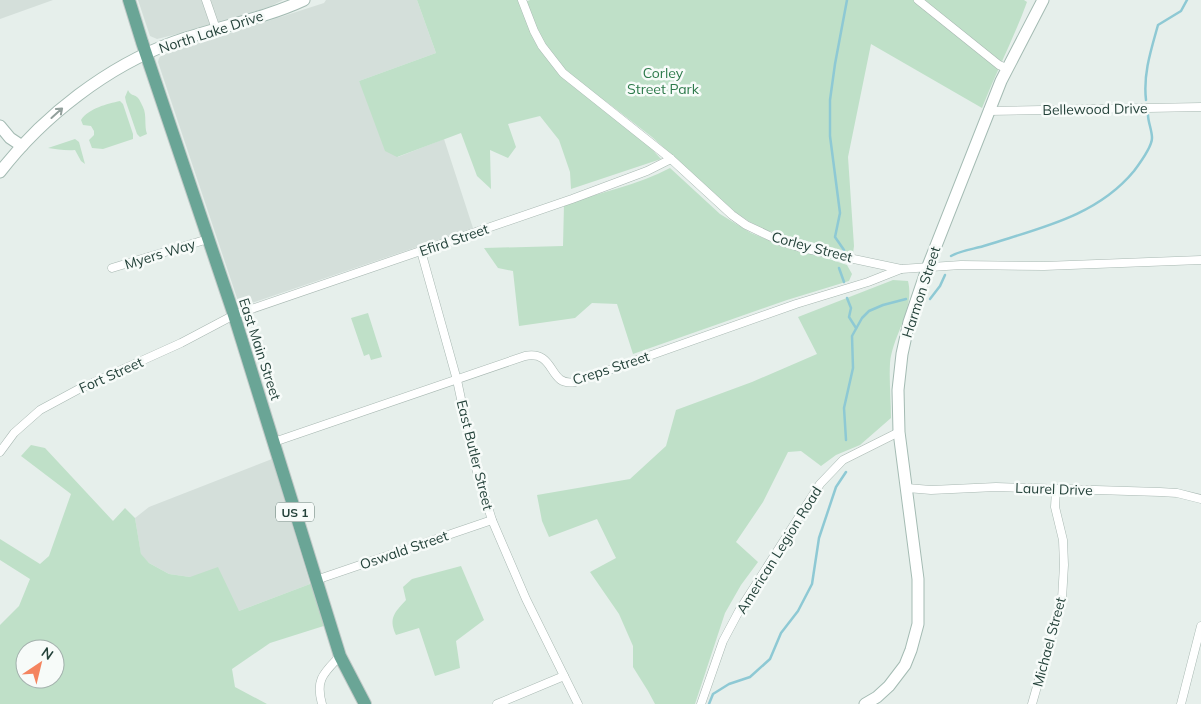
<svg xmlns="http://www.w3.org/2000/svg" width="1201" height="704" viewBox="0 0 1201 704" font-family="Mulish,sans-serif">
<rect width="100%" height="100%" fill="#e6efeb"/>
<!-- built -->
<g fill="#d4dfda">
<polygon points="0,0 53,0 0,19"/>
<polygon points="138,0 283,0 271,6 222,23 157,39 150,36"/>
<polygon points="326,0 417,0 436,53 359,81 398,157 444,139 473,228 240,307 158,62 159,58 162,55 324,3"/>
<polygon points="272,459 310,584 239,611 190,577 169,574 149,563 141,555 135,518 149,507"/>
</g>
<!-- green -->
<g fill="#bfe0c8" fill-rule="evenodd">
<polygon points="417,0 520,0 532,31 574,86 648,145 661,159 571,189 570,172 559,140 540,116 508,124 516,147 508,158 490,150 491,189 477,176 461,133 397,157 385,151 359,81 436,53"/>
<path d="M 530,0 L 1024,0 L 1027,2 C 1014,38 996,72 982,108 L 871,44 L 848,157 L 854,246 L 853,253 L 765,230 L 750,222 L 735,212 L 652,137 L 608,103 L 578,83 L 564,71 L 544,46 L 525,2 Z"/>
<path d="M 128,90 C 131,96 133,94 137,97 C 139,98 142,105 143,107 C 147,115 144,126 147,134 L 140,137 L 137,134 L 126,102 L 125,97 Z"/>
<path d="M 120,101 L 123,104 L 133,134 L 133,139 L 103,149 L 92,148 L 89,140 L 94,135 L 94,131 L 91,126 L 83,125 L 81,120 C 89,108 107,104 120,101 Z"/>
<path d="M 75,139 L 79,142 L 85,164 L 81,161 L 75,150 C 65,151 57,149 48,148 Z"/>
<path d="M 670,168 L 720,214 L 751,233 L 791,249 L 808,252 L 847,265 L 852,274 L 849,281 L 787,300 L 633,354 L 617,304 L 592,303 L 575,318 L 519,326 L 513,271 L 498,268 L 484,248 L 563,246 L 564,204 C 599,193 638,185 670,168 Z"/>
<path d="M 893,280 L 908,281 C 915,310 893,334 890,363 C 889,381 891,400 891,418 L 860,445 L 836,455 L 821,466 L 801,451 L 788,452 L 763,502 L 736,542 L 758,562 L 741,585 L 725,613 L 695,704 L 655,704 L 648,691 L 633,667 L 633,646 L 619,614 L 590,572 L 616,558 L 597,519 L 549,537 L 542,521 L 537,495 L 630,479 L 666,446 L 676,410 L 752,382 L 817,354 L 798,317 Z"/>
<polygon points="368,313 382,357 371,360 369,354 364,356 351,318"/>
<path d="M 31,445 L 45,448 L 113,521 L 125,508 L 135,518 L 141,554 L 149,563 L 169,574 L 190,577 L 218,567 L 239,611 L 310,584 L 316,580 L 330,624 L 270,643 L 232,669 L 235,687 L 267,704 L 0,704 L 0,625 L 19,606 L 30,579 L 0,560 L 0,539 L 40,564 L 49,556 L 71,494 L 21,456 ZM 25,649 L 55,649 L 55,679 L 25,679 Z"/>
<path d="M 461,566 L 484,620 L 456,641 L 460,668 L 435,676 L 419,628 L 396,635 C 388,618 395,612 406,600 L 403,587 L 412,579 Z"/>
</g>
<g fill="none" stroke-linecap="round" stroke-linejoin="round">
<!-- stream -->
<g stroke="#8ec9d4" stroke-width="2.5">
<path d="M 1146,100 C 1143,74 1151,50 1158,25 L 1181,11 L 1187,0"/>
<polyline points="844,250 835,237 840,213 830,136 830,100 835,64 847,0"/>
<path d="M 951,256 C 962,250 975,249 987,245 C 1040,228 1097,216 1134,171 C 1140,163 1152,147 1152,138 C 1152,130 1148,122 1148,115"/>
<polyline points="839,268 844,282"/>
<polyline points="847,298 851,308 849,317 856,328"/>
<polyline points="930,299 940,286 945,275"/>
<polyline points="846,440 844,408 853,368 852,336 862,318 869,311 883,305 906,299"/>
<polyline points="709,704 713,694 729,684 750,677 770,659 781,633 798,611 812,584 819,538 836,487 846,472"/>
</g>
<!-- street casing -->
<g stroke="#a8b8b2" stroke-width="9">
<g id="street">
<polyline points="206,0 216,29"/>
<polyline points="522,0 534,31 542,46 563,73 671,159 732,215 746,225 782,242 802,248 901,269 961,265 1044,266 1201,260"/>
<polyline points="918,0 999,65 1006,68"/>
<polyline points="988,111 1201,107"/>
<polyline points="421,251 457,380 475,465 492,520 526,599 578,704"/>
<polyline points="112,268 208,239"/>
<path d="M 274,442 L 525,356 C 557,350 547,387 575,382 L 796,304 L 868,282 L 901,269"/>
<polyline points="0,452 14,433 40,410 79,389 181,343 234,315 572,199 647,171 671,159"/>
<polyline points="907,488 931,490 996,487 1160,492 1177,493 1201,499"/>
<polyline points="316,580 492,520"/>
<path d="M 322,704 C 315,679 324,673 340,656"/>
<polyline points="497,704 564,676"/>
<polyline points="701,704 723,641 739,611 820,484 843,460 899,432"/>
<polyline points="1032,704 1062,599 1064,565 1063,540 1055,507 1056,490"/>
<polyline points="1181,704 1201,626"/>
</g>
</g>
<!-- secondary casing -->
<g stroke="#a4bbb3" stroke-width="13">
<g id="secondary">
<polyline points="0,126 10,138 22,146"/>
<path d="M 0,172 C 43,116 108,66 174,42 C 217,27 263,19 304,0"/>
<polyline points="865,704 877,697 889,686 905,665 911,650 918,624 918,579 899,432 898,390 902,354 909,322 928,266 1001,81 1043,0"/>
</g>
</g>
<!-- primary casing -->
<g stroke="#c2cac8" stroke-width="14">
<polyline id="primary" points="129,0 142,42 234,315 340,656 365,704"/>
</g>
<!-- street -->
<use href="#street" stroke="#fff" stroke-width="8"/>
<!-- secondary -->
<use href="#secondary" stroke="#fff" stroke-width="11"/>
<!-- primary -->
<use href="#primary" stroke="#6aa596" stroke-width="12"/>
</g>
<!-- one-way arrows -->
<defs><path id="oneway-shaft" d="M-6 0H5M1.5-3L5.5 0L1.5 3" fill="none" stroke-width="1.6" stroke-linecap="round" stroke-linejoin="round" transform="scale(1.25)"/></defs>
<use stroke="#92a09c" href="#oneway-shaft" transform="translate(57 113) rotate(-42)"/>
<g text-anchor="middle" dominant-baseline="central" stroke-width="5" stroke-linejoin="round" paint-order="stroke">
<!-- shield labels -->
<rect fill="#f7fbf9" stroke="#637a73" stroke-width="1" x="276" y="502.5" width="38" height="19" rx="4"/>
<g font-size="12" font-weight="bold" fill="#24423a">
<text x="295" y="512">US 1</text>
</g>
<!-- street labels -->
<g font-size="14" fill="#24423a" stroke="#f7fbf9">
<text transform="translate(211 32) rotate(-18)">North Lake Drive</text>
<text transform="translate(1095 109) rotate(-1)">Bellewood Drive</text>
<text transform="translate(454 240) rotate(-19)">Efird Street</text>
<text transform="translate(812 247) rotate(15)">Corley Street</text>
<text transform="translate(160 254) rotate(-17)">Myers Way</text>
<text transform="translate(921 292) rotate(-72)">Harmon Street</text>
<text transform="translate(260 349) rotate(72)">East Main Street</text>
<text transform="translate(611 368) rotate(-18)">Creps Street</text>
<text transform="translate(111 375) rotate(-24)">Fort Street</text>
<text transform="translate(475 455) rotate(76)">East Butler Street</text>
<text transform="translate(1054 489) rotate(2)">Laurel Drive</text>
<text transform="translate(404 550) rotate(-19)">Oswald Street</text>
<text transform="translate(779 550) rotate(-58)">American Legion Road</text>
<text transform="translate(1049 642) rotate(-75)">Michael Street</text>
</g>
<!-- park labels -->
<g font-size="14" fill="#2d7a4b" stroke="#f7fbf9">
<text x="663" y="73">Corley<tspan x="663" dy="16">Street Park</tspan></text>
</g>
</g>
<!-- north arrow -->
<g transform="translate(40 664) rotate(35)"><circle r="24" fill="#f7fbf9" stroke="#a3b1ad"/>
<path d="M0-4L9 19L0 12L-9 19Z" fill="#f4845f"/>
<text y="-8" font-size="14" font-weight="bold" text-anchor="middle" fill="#24423a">N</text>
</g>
</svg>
